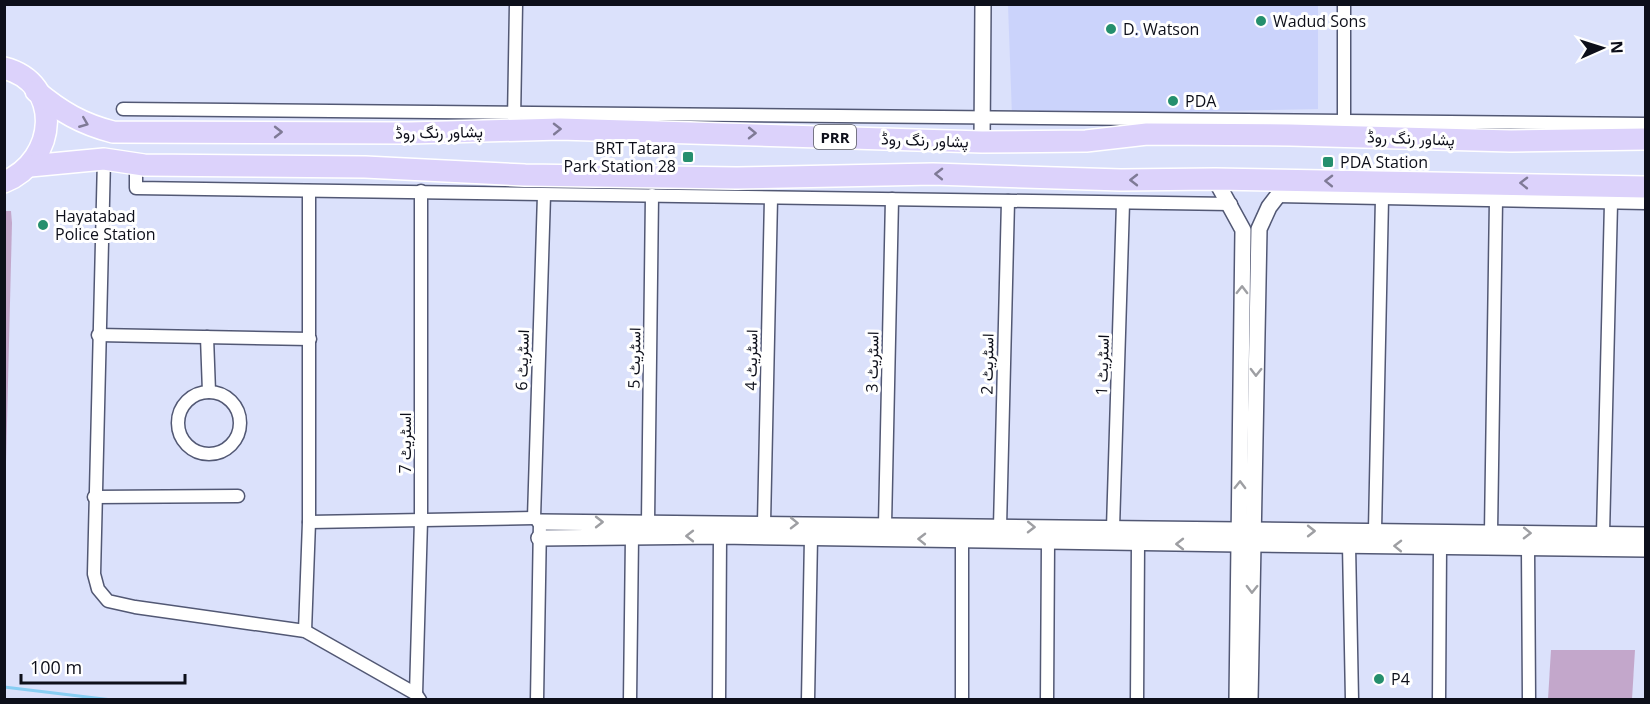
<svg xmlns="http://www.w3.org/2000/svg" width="1650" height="704" viewBox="0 0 1650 704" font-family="'Open Sans',Vazirmatn,sans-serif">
<rect width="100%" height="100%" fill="#dbe1fb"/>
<!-- built -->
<polygon fill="#cbd3fb" points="1008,5 1318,5 1318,109 1012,116"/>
<!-- green -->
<g fill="#c3a7cb">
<polygon points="4,211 11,211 12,223 5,502"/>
<polygon points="1551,650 1635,650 1632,699 1548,699"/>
</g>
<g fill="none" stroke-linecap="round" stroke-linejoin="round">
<!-- stream -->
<polyline stroke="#88cef3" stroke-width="3" points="4,687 112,700"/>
<!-- minor casing -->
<g stroke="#525874" stroke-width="15">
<g id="minor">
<polyline points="1344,4 1344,129"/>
<polyline points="123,109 1646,124"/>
<polyline points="514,120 516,4"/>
<polyline points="104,159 94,574 98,589 108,601 135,607 305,631 416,694 420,700"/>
<polyline points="136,164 136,188 1231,204"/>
<polyline points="1277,196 1646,203"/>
<polyline points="98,335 310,339"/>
<polyline points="207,337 209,392"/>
<circle cx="209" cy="423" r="31"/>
<polyline points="94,497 238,496"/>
<polyline points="309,522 534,518"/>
<polyline points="648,522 652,195"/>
<polyline points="764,523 771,198"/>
<polyline points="885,525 892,199"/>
<polyline points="1000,527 1008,201"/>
<polyline points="1113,528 1123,203"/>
<polyline points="1375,530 1382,198"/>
<polyline points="1491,532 1496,200"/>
<polyline points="1603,534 1611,203"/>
<polyline points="1349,545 1352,700"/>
<polyline points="1528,549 1529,700"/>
<polyline points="305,631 309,522 309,191"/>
<polyline points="416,694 421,520 421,191"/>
<polyline points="537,700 540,522 534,518 544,195"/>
<polyline points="630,700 632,536"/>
<polyline points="719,700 720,536"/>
<polyline points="808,700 811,537"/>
<polyline points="962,700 962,540"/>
<polyline points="1047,700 1048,543"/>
<polyline points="1137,700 1138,544"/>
<polyline points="1439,700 1440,547"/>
</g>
</g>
<!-- tertiary casing -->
<g stroke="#525874" stroke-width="18">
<g id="tertiary">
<polyline points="982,142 983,4"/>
<polyline points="1215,179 1243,230 1237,700"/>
<polyline points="540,522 1239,530"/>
<polyline points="1252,530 1646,535"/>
<polyline points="539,538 720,536 1239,544"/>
<polyline points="1252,544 1646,549"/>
<polyline points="1250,700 1259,229 1269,207 1289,181"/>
</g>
</g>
<!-- trunk casing -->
<g stroke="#fff" stroke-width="24">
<g id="trunk">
<path d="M 4,68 C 63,83 58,160 4,182"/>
<path d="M 36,91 C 61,112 82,124 113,132 L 410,133 L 560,129 L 982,142 L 1086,141 L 1147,134 L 1290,135 L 1511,141 L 1646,139"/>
<polyline points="30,166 104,159 144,165 365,167 525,175 737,178 933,174 1121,180 1215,179 1646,187"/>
</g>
</g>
<!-- minor -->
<use href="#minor" stroke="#fff" stroke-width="12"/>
<!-- tertiary -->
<use href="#tertiary" stroke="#fff" stroke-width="15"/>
<!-- trunk -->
<use href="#trunk" stroke="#dcd2fb" stroke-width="21"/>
</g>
<!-- one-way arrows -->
<defs><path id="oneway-chevron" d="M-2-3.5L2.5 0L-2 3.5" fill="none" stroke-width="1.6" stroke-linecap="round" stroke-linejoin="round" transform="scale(1.5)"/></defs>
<g stroke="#7f7a96">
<use href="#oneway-chevron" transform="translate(84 123) rotate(22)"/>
<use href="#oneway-chevron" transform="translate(557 129) rotate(-1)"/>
<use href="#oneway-chevron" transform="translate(278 132)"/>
<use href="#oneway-chevron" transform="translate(752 133) rotate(1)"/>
<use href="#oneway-chevron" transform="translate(939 174) rotate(-179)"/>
<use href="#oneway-chevron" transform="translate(1134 180) rotate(180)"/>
<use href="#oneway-chevron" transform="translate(1329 181) rotate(-179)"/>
<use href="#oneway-chevron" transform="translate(1524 183) rotate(-179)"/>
</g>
<g stroke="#9e9fa3">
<use href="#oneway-chevron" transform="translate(1242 290) rotate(-89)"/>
<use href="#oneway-chevron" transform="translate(1256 372) rotate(91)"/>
<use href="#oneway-chevron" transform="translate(1240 485) rotate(-89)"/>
<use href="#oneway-chevron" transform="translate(599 522)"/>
<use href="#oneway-chevron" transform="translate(794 523) rotate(1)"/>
<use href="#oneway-chevron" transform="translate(1031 527) rotate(1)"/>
<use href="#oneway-chevron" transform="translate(1311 531)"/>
<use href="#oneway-chevron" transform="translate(1527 533) rotate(1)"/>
<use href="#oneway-chevron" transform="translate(690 536) rotate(-180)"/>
<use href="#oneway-chevron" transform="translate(922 539) rotate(-179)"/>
<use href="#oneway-chevron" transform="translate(1180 544) rotate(-180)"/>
<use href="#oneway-chevron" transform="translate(1398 546) rotate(-179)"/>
<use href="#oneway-chevron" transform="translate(1252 589) rotate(91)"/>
</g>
<!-- markers -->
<g fill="#258f6d" stroke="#fff" stroke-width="2">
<circle cx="1261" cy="21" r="6"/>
<circle cx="1111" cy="29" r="6"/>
<circle cx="1173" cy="101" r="6"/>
<rect x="682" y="151" width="12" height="12" rx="3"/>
<rect x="1322" y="156" width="12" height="12" rx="3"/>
<circle cx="43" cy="225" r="6"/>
<circle cx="1379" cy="679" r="6"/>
</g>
<g text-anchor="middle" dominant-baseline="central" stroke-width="6" stroke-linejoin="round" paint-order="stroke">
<!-- shield labels -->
<rect fill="#fff" stroke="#56575f" stroke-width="1.5" x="814" y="125" width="42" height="24" rx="4.5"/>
<g font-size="15" font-weight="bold" fill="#0d0f1a">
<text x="835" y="137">PRR</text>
</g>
<!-- poi labels -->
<g font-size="16" fill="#0d0f1a" stroke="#fff" text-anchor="start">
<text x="1273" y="21">Wadud Sons</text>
<text x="1123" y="29">D. Watson</text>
<text x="1185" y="101">PDA</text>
<text x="676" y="148" text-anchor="end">BRT Tatara<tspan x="676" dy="18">Park Station 28</tspan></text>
<text x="1340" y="162">PDA Station</text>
<text x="55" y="216">Hayatabad<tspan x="55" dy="18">Police Station</tspan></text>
<text x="1391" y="679">P4</text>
</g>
<!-- street labels -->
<g font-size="16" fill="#0d0f1a" stroke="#fff">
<text transform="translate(439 132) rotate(-1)">پشاور رنگ روڈ</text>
<text transform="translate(1411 138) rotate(2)">پشاور رنگ روڈ</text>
<text transform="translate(925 140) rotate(2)">پشاور رنگ روڈ</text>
<text transform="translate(634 358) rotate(-89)">اسٹریٹ 5</text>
<text transform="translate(522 360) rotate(-88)">اسٹریٹ 6</text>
<text transform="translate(751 360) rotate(-89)">اسٹریٹ 4</text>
<text transform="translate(872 362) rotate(-89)">اسٹریٹ 3</text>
<text transform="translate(987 364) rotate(-89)">اسٹریٹ 2</text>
<text transform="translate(1102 365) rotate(-88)">اسٹریٹ 1</text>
<text transform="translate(405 443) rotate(-90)">اسٹریٹ 7</text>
</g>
</g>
<!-- border -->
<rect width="1650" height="704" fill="none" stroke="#0d0f1a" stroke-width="12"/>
<!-- north arrow -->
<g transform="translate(1602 48) rotate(87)" stroke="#ffffff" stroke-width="4.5" paint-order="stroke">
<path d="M0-4.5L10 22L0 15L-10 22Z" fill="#0d0f1a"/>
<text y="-9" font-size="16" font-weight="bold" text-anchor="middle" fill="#0d0f1a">N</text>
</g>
<!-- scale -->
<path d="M21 674v9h164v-9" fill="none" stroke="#0d0f1a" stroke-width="3"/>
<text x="30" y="674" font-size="18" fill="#0d0f1a" stroke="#ffffff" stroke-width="4.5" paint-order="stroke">100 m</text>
</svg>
